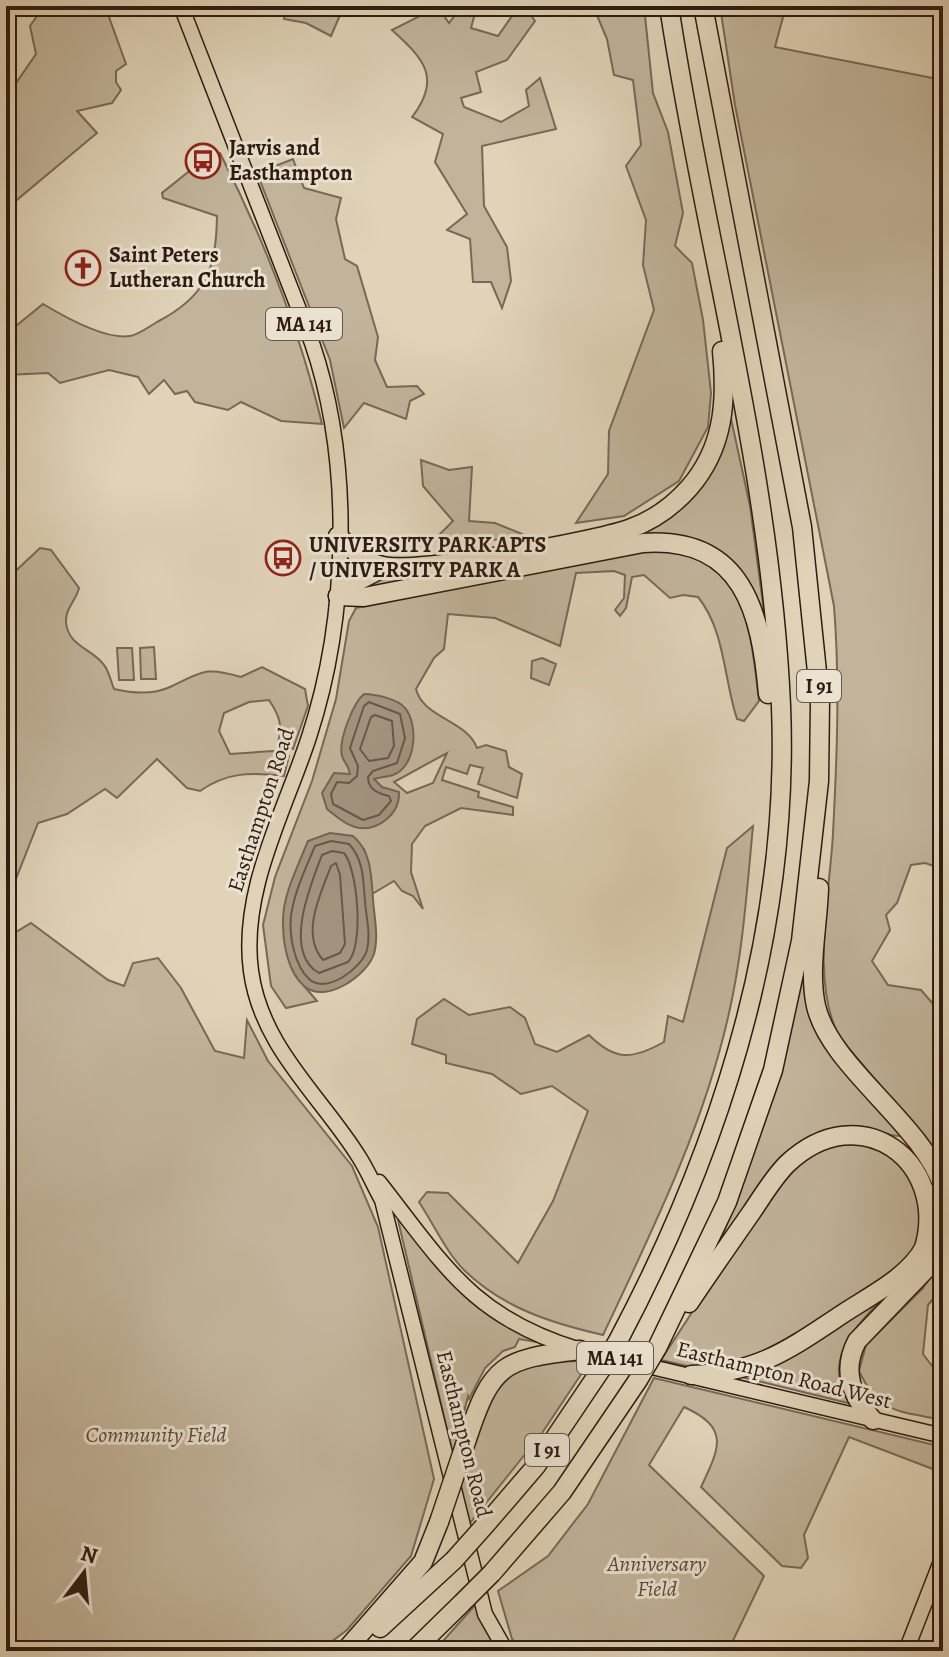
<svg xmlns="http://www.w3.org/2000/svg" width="949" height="1657" viewBox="0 0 949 1657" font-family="Alegreya,serif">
<rect width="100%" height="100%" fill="#e0d3b8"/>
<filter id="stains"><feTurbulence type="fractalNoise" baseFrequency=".0025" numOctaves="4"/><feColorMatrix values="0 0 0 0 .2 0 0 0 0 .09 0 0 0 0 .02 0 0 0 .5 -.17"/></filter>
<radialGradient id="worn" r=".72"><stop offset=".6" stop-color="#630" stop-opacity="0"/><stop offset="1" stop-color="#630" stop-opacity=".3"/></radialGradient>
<!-- green -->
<g fill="#c2b49b" stroke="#786856" stroke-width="2" fill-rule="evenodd">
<polygon points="44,6 105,6 126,64 116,71 116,82 121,90 112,103 77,111 97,133 6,209 6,91 14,86 36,54 30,26"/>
<polygon points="285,6 344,6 331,36 306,23 284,19"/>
<path d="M 418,6 L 437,6 L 449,23 L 462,6 L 477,6 L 471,28 L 498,36 L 519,6 L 524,6 L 535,21 L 507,60 L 476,72 L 481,92 L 461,98 L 464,107 L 501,122 L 529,106 L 526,90 L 540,78 L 556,129 L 482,146 L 484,206 L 507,247 L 511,281 L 502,308 L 491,282 L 473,282 L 470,239 L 447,230 L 467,214 L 435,162 L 443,134 L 412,117 C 442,78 424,59 392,30 L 418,17 Z"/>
<polygon points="593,6 644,6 653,93 668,132 683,213 675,246 692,263 703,320 711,393 708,427 679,481 624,516 576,523 608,474 609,431 654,310 643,265 646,220 626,166 641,145 633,80 614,75 607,39"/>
<path d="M 720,6 L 786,6 L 775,47 L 943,80 L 943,869 L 925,863 L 911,865 L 897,903 L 886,915 L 890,930 L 872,961 L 888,985 L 921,990 L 940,1012 L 943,1160 L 840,1038 C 810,984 830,893 833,833 C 837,757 840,682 834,606 L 735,105 Z"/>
<path d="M 220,153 C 263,238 300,331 322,424 L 281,421 L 241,402 L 228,410 L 195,402 L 187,391 L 175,394 L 164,380 L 149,394 L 138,377 L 109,370 L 60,383 L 48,373 L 6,375 L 6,334 L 43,304 C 63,316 106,340 130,336 C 138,335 150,326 157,322 C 207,296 216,269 217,216 L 163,198 L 162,193 L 198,164 Z"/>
<polygon points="293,159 304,188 341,198 336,219 345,259 357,266 378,337 375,360 387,387 417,386 424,394 410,401 406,419 364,403 344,428 330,360 257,173"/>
<polygon points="730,414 750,506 768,642 757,605 690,542 372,590 351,586 370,579 447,567 672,510"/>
<polygon points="421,460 449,470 472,467 469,521 495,523 527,536 466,543 434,540 453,521 423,486"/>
<path d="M 40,548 L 51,550 L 79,588 C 76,601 65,608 66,623 C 69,647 93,649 104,665 C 109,671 111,682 114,689 C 131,693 153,695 170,687 C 202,672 205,666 241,677 L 262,667 L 305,689 L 308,706 L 293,749 L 278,743 C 283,725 279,715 269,700 L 249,702 L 224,713 L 219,731 L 230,754 L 273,751 L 289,756 L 284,776 C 251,772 227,772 200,791 L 187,788 L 157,759 L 117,798 L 105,789 L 67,814 L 38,823 L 12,889 L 6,891 L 6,580 Z"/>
<path d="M 653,548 C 747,552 750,628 759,701 L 744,721 L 737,719 C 724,680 725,630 698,597 L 683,595 L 670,598 L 644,575 L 632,577 L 626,608 L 620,616 L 615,610 L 624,598 L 625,575 L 614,571 L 576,573 L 560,646 L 495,618 L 448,614 L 444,649 L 434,658 L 416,689 C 423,718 467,720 477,748 L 486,745 L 506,751 L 509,767 L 522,774 L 517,798 L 478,784 L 483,768 L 470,765 L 467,774 L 446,767 L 442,780 L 479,792 L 478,797 L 513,807 L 513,815 L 461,808 L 425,826 L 412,844 L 411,872 L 423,909 L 413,896 L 402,891 L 394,881 L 372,894 L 364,849 L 308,841 L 287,896 L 304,986 L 317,1001 L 286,1008 L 271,986 L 263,925 L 275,877 L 312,781 L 336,699 L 349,621 L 356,608 ZM 447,753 L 433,783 L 407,793 L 394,782 Z"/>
<polygon points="154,647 156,679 141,679 140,648"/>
<polygon points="117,648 132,648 134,680 119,680"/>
<polygon points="542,658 556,664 549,685 531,678 532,661"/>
<path d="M 753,826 C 747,888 743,952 729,1013 C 704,1126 652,1231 603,1335 C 551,1323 503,1308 464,1270 C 446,1252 433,1223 419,1202 L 427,1192 L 448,1193 L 518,1263 L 553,1201 L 588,1111 L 552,1086 L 521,1094 L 492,1074 L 446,1063 L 446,1055 L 412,1044 L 417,1019 L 444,999 L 469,1015 L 510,1007 L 525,1018 L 535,1044 L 557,1052 L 589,1035 C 615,1061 632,1060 664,1042 L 668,1016 L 683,1022 L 727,848 Z"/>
<polygon points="31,923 108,980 124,986 133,963 158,958 181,988 215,1051 244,1058 247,1020 268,1061 352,1166 378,1227 434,1479 411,1556 347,1630 319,1651 6,1651 6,938"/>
<path d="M 806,962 L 809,989 L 901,1136 C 887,1137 870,1126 854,1126 C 794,1127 760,1194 726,1236 L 723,1234 C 759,1145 786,1056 806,962 Z"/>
<polygon points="854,1138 910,1161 925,1229 907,1262 757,1360 692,1367 661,1360 765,1200 807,1155"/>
<path d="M 400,1214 C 446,1276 470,1311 543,1343 L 519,1339 L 515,1347 L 503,1351 L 485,1368 L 469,1399 L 468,1396 L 453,1455 L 398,1220 Z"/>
<path d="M 943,1258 L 943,1287 L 928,1305 L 923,1354 L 943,1380 L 943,1420 C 899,1411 879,1414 859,1371 L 866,1345 L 923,1288 Z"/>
<path d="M 901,1282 C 870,1311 813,1358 852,1404 L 737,1376 Z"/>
<path d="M 590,1361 L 542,1433 L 470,1523 C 467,1510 460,1493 461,1480 C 461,1466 472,1447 477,1433 C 500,1368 523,1360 590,1361 Z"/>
<path d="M 654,1378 L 943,1447 L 943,1463 L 938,1471 L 849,1437 L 804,1535 L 808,1558 L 801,1568 L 782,1566 L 701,1487 C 720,1447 730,1428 684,1407 L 649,1465 L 764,1576 L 728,1651 L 524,1651 L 512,1639 L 498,1591 L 548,1556 L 588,1504 Z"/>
<polygon points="477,1603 500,1651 434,1651"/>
</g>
<!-- water -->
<g fill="#a3947f" stroke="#746453" stroke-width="2">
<path d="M 364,694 C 375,694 398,699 405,708 C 419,725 416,767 393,775 C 387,777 380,777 374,779 L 382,787 L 399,792 C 400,814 377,833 355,827 C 344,824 336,816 327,809 L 322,793 L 334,773 L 350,774 C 349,765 344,763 342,756 C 338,741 353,703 364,694 Z"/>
<path d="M 330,833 L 353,836 C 372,852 371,876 373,899 C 374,916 379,936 374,954 C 367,975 326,1005 304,986 C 288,972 283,944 283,923 C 282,896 298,866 308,841 Z"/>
</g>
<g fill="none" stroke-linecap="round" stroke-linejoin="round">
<!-- shore -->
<g stroke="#685848" stroke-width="2">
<path d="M 369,702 L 400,714 L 405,738 L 397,763 L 373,771 L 368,777 C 368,790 379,794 389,796 L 391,801 L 379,815 L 363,820 L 333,804 L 331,794 L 337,782 L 349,783 L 357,776 L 358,766 L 350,748 L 364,706 Z"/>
<polygon points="375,715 392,721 394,746 388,758 369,761 360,749 371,717"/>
<path d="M 331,841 L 349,844 C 364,860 363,880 365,901 C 366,917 371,934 367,950 C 362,968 326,995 309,979 C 294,965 289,935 291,916 C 294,892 306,868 315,846 Z"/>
<path d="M 332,851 L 344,853 C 358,870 364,946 348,962 L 319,973 C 282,952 311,884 322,855 Z"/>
<path d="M 336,863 L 340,875 L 345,944 L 340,953 L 323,960 C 300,934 321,893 331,866 Z"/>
</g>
<!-- primary casing -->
<g stroke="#2d1b10" stroke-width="17">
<g id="primary">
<path d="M 181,6 L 312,343 C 353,463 348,618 309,737 C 285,811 240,891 251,971 C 261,1047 321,1096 359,1157 C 368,1171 374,1186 382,1200 L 485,1614 L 506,1651"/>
<path d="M 379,1182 C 445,1266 472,1317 580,1350 L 943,1436"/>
<polyline points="906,1651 943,1556"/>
</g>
</g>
<!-- highway casing -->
<g stroke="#2d1b10" stroke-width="21">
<g id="highway">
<path d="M 338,536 C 351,549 364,562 383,566 C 417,574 592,542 629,529 C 652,521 673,506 689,488 C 724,448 727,401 722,351"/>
<path d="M 338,596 L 364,597 L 643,543 C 743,536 761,613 768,694"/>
<polyline points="338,596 350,585 385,567"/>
<path d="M 819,888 C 818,925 808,970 816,1006 C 830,1067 923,1124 943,1187"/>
<path d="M 689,1303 C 709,1273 730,1243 751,1213 C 762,1197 773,1178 787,1164 C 861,1094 949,1163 924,1248 C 908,1279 863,1299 835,1319 C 784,1353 754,1373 691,1375"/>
<path d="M 619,1339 C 722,1144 790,930 781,706 C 771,470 704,239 669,6"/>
<polyline points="657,1348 727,1202 773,1070 801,941 819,781 820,701 802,527 703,6"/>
<path d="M 873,1420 C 852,1397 841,1371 857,1341 L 929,1266 L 943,1234"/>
<path d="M 467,1439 C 492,1364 502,1359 580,1350"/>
<polyline points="487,1523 536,1466 600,1371"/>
<polyline points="492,1573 562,1492 638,1380"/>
<polyline points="380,1628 454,1560"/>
<polyline points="345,1651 423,1562 439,1522"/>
<polyline points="413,1651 462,1603"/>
</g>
</g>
<!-- primary -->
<use href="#primary" stroke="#e0d3b8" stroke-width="14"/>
<!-- highway -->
<use href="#highway" stroke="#e0d3b8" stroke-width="18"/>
<!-- highway-bridge casing -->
<g stroke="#2d1b10" stroke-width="21" stroke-linecap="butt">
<g id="highway-bridge">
<polyline points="600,1371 619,1339"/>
<polyline points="638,1380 657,1348"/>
<polyline points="439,1522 467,1439"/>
<polyline points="454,1560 487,1523"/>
<polyline points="462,1603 492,1573"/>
</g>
</g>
<!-- highway-bridge -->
<use href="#highway-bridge" stroke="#e0d3b8" stroke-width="18"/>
</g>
<!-- icons -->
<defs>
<g id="bus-ring" transform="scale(1.8)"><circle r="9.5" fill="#ebe2d1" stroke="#8f2418" stroke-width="1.5"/><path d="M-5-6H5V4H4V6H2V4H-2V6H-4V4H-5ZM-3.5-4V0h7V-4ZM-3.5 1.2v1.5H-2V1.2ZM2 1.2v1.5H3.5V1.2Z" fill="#8f2418"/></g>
<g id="church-ring" transform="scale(1.8)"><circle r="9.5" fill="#ebe2d1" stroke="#8f2418" stroke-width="1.5"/><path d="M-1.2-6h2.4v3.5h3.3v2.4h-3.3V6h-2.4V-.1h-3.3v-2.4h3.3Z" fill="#8f2418"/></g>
</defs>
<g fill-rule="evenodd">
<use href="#bus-ring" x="203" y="161"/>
<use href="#church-ring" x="83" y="268"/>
<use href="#bus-ring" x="283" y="558"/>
</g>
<g text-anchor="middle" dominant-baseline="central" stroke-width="6" stroke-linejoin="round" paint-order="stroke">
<!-- shield labels -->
<g fill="#ebe2d1" stroke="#66574a" stroke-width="2">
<rect x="266" y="308" width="76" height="32" rx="6"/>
<rect x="797" y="670" width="44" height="32" rx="6"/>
<rect x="577" y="1342" width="76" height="32" rx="6"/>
<rect x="525" y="1434" width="44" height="32" rx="6"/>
</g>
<g font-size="20" font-weight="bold" fill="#2d1b10">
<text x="304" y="324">MA 141</text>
<text x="819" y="686">I 91</text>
<text x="615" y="1358">MA 141</text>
<text x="547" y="1450">I 91</text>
</g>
<!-- poi labels -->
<g font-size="22" font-weight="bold" fill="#2d1b10" stroke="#ebe2d1" text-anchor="start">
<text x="229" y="148">Jarvis and<tspan x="229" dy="25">Easthampton</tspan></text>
<text x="109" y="255">Saint Peters<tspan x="109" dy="25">Lutheran Church</tspan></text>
<text x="309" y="545">UNIVERSITY PARK APTS<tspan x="309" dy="25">/ UNIVERSITY PARK A</tspan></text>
</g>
<!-- street labels -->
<g font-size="22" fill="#2d1b10" stroke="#ebe2d1">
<text transform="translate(261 810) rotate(-72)">Easthampton Road</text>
<text transform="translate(784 1375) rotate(14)">Easthampton Road West</text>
<text transform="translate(464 1434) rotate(76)">Easthampton Road</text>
</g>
<!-- park labels -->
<g font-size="22" font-style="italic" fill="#5a493a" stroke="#ebe2d1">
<text x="156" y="1435">Community Field</text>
<text x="657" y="1564">Anniversary<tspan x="657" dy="25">Field</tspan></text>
</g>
</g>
<!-- margin -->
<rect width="949" height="1657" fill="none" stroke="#e0d3b8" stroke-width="32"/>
<rect x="8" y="8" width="933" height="1641" fill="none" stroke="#2d1b10" stroke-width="4"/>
<rect x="16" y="16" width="917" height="1625" fill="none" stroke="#2d1b10" stroke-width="2"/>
<!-- north arrow -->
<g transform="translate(84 1573) rotate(16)" stroke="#ebe2d1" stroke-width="6" paint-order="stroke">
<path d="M0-6L14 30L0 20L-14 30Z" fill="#2d1b10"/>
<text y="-12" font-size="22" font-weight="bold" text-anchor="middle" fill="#2d1b10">N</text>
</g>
<rect width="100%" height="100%" filter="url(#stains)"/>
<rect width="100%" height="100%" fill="url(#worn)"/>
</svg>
